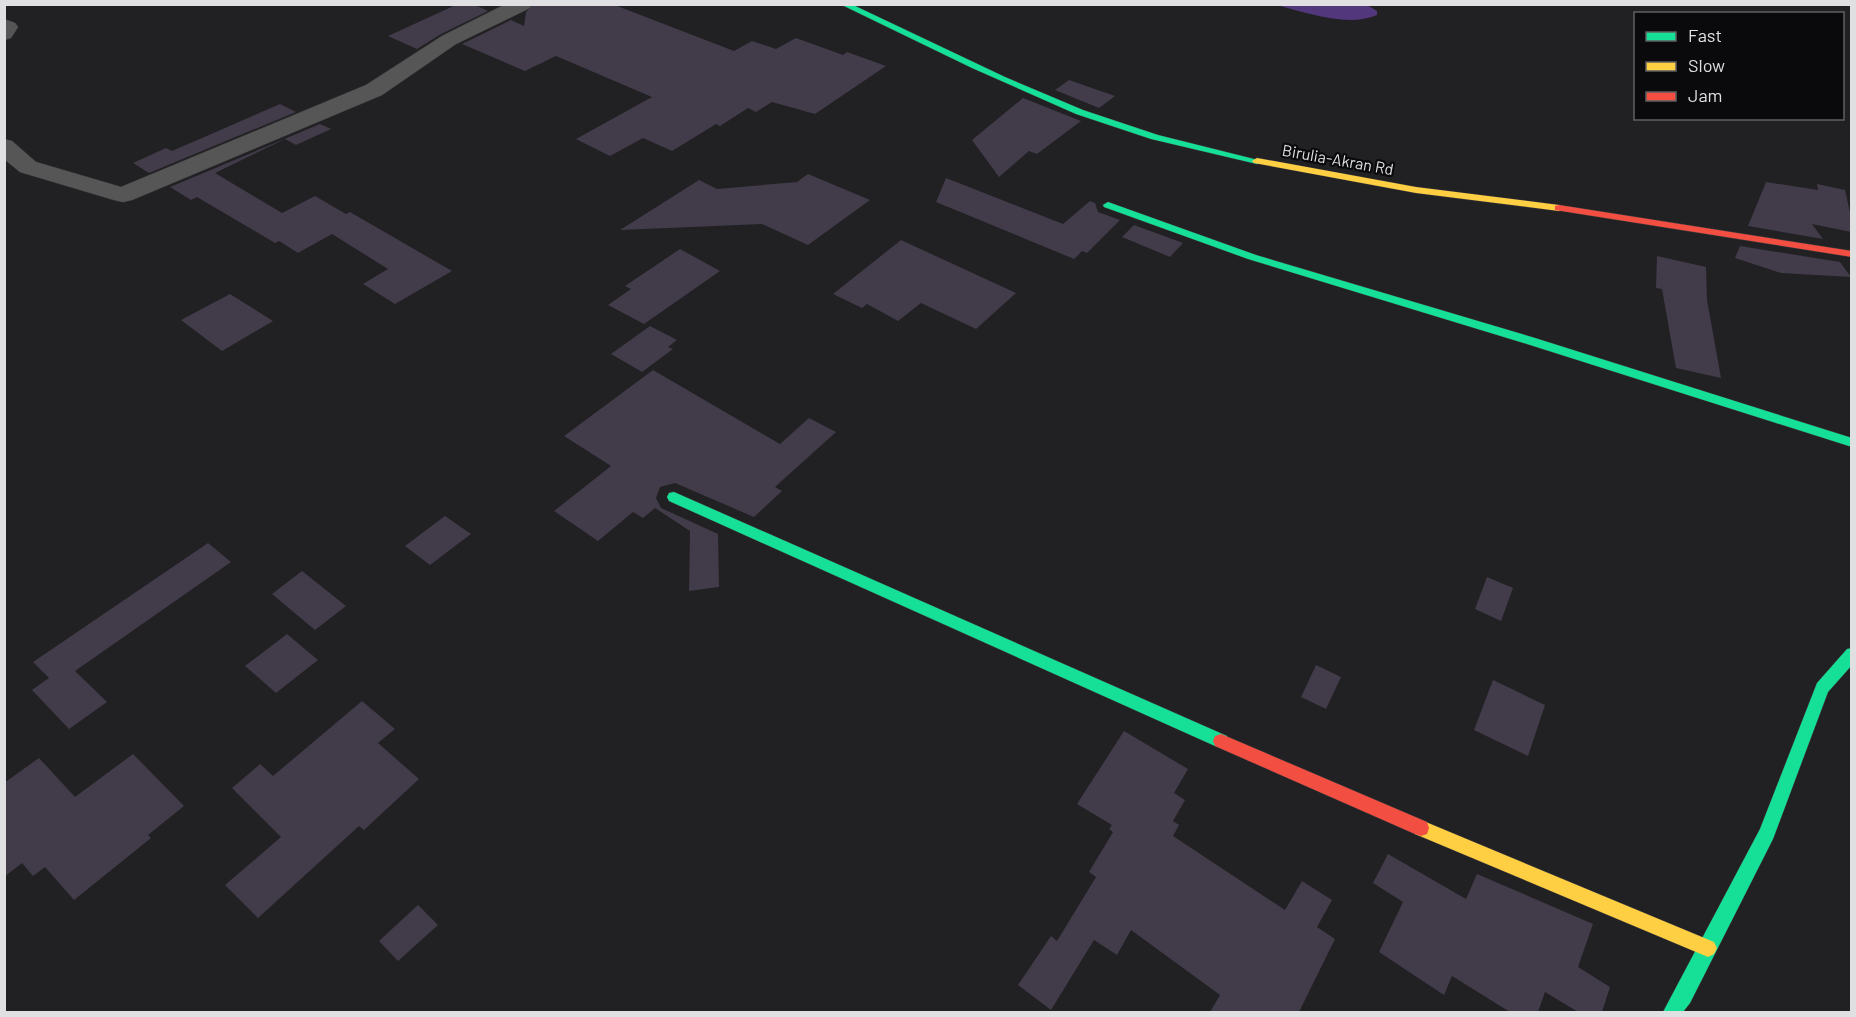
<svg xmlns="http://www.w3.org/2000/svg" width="1856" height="1017" viewBox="0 0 1856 1017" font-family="Barlow,sans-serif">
<rect width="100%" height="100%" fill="#212023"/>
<!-- water -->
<path fill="#52377c" d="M 1276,5 L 1367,5 L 1377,11 L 1377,15 C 1347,28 1305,12 1276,5 Z"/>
<!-- building -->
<g fill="#423b4a">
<polygon points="458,4 473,4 488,11 441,34 417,49 388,36"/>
<polygon points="534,4 612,4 734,51 752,41 776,49 796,38 843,55 847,52 886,66 815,114 772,102 756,112 748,108 720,126 716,124 672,151 643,138 610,156 576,139 652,97 556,56 525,71 462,44 511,20 524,26 526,12"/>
<polygon points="1069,80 1115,96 1099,108 1055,90"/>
<polygon points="1023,98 1081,121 1037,154 1029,151 999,177 972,140"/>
<polygon points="280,104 296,112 149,173 133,163 166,148 172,151"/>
<polygon points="320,124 331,129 296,145 285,139 215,173 282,213 315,196 346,214 350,212 452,271 395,304 363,284 388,269 332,234 298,253 279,241 275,243 197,197 191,200 170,187"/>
<polygon points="808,174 870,200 808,245 762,224 620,230 699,180 717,189 797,182"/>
<polygon points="946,178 1063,224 1090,201 1095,203 1098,212 1120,220 1087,253 1082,251 1074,259 936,202"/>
<polygon points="1766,182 1818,190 1817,184 1845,190 1851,217 1851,232 1812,224 1823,239 1748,226"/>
<polygon points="1134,225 1183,243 1170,257 1122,237"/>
<polygon points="901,240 1016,293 976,329 921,303 898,321 867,304 862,308 833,294"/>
<polygon points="1740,246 1840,262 1851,277 1781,273 1735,258"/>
<polygon points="680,249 720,271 644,324 608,305 631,289 625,286"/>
<polygon points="1657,256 1706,267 1707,300 1721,378 1676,368 1662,289 1656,288"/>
<polygon points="230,294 273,321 222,351 181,320"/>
<polygon points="650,326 677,340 668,347 673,349 642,372 611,354"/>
<polygon points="653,370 780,444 809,418 836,432 775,487 782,491 754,517 675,483 660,487 656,498 661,508 718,534 719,587 689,591 690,531 655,508 643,518 633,512 598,541 554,511 611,466 564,436"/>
<polygon points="445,516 471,534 430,565 405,546"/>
<polygon points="208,543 231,562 75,671 107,702 69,729 32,690 49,678 33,662"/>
<polygon points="302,571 346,606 315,630 272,594"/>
<polygon points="1487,577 1513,588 1501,621 1475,609"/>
<polygon points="287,634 318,660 276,693 245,666"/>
<polygon points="1316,665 1341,677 1326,709 1301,697"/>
<polygon points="1493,680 1545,705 1528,756 1474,730"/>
<polygon points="362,701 395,729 378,743 419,779 364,830 359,826 258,918 225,885 281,837 232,788 260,764 273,776"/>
<polygon points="1124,731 1188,769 1174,793 1185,800 1173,821 1179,825 1173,836 1285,910 1302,881 1332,900 1317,927 1335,939 1299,1012 1210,1012 1220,995 1131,930 1117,955 1094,940 1051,1010 1018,985 1051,936 1057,941 1096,877 1089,872 1113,832 1109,829 1112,825 1077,804"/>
<polygon points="133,754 184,806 148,835 151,838 74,900 45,867 33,876 22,863 4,877 4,783 39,758 75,797"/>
<polygon points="1388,854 1466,899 1477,874 1593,924 1578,967 1610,987 1602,1012 1578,1012 1545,992 1538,1012 1510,1012 1452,976 1444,995 1379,952 1403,902 1373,883"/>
<polygon points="418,905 438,925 398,961 379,941"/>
</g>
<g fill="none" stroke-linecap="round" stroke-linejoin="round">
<!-- street casing -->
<g stroke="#3e3d3f" stroke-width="1">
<g id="street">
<polygon points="506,4 532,4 530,8 456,44 382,95 132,200 123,202 114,200 20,172 4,159 4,139 12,141 36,162 121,187 366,85 442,36"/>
<polygon points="4,19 15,23 18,27 11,38 4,40"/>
</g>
</g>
<!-- fast casing -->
<g stroke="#3e3d3f" stroke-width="1">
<g id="fast">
<polygon points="840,4 851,4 1005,77 1083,110 1158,135 1262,161 1257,164 1151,139 1076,114 972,68"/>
<polygon points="1108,202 1256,255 1535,338 1852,438 1852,447 1527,344 1248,259 1104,207 1103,205"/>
<polygon points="674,492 1227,736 1229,741 1227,746 1221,748 1215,746 669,501 667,497 669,493"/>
<polygon points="1852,648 1852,665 1828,692 1773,839 1690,1003 1683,1012 1663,1012 1760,829 1817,683 1847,649"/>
</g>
</g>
<!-- slow casing -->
<g stroke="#3e3d3f" stroke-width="1">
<g id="slow">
<polygon points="1257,158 1416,187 1559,205 1564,208 1559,211 1416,193 1254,163 1252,161"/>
<polygon points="1421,820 1714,942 1717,948 1714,954 1708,957 1415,834 1413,828 1415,822"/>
</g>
</g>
<!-- jam casing -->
<g stroke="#3e3d3f" stroke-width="1">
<g id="jam">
<polygon points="1559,205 1852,251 1852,257 1555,210 1555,206"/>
<polygon points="1221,734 1427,822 1429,828 1427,834 1421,836 1415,834 1215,746 1213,741 1215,736"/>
</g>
</g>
<!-- street -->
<use href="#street" fill="#565657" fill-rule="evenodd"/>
<!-- fast -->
<use href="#fast" fill="#16e098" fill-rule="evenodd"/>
<!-- slow -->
<use href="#slow" fill="#ffcf43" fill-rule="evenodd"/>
<!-- jam -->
<use href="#jam" fill="#f24e42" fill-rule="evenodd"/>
</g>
<g text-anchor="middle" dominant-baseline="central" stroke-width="4.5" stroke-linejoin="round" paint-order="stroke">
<!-- far-street labels -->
<g font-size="16" fill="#e0dfe2" stroke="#0a090b">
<text transform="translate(1338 159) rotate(10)">Birulia-Akran Rd</text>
</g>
</g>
<!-- border -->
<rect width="1856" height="1017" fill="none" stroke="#e0dfe2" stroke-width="12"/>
<!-- legend -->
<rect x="1634" y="12" width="210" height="108" fill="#0a090b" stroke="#605f61" stroke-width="1.5"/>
<rect x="1646" y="32" width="30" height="9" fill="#16e098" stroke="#605f61" stroke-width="1.5"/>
<text x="1688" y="42" font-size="18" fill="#e0dfe2">Fast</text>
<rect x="1646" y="62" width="30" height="9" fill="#ffcf43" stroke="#605f61" stroke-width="1.5"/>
<text x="1688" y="72" font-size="18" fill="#e0dfe2">Slow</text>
<rect x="1646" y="92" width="30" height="9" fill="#f24e42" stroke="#605f61" stroke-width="1.5"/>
<text x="1688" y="102" font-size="18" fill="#e0dfe2">Jam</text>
</svg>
